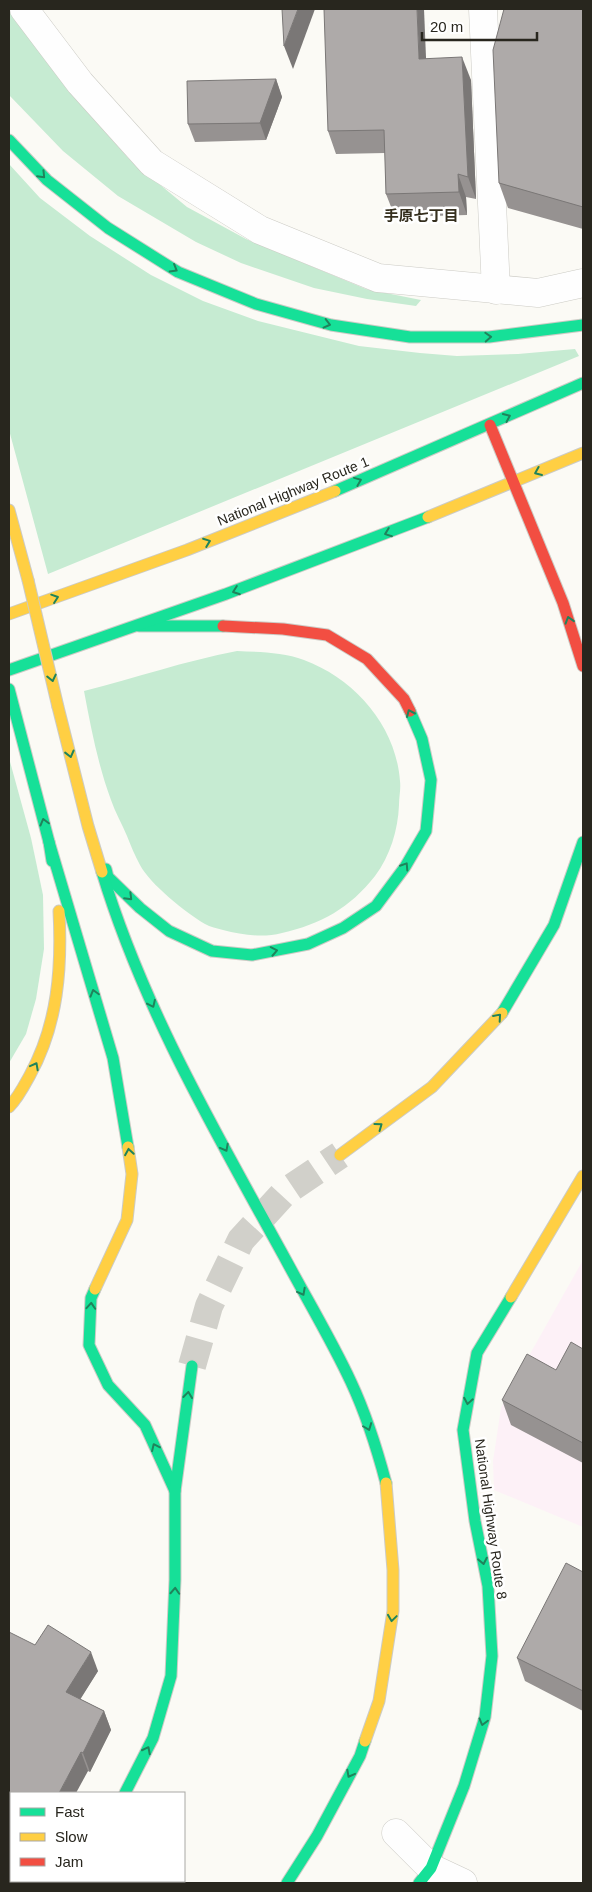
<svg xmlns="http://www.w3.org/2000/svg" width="592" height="1892" viewBox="0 0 592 1892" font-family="Arial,'Noto Sans JP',sans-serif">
<rect width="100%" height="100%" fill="#fbfaf5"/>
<!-- commercial -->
<polygon fill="#fdf1f7" points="583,1260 583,1527 494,1490 493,1461 501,1408 521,1370"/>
<!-- green -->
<g fill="#c6ebd2">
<polygon points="9,9 11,9 78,101 129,159 187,207 246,239 366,289 421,300 416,306 367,299 314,288 241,263 196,242 118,196 63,151 9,95"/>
<polygon points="9,164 40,198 90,236 151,275 203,301 258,321 359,346 420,353 457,356 518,354 575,349 579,356 48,574 9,430"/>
<path d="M 237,651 C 259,652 283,652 304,660 C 355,679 396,726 400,781 C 401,789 399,797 399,805 C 398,830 390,856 375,876 C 350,908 321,924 282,933 C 263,938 242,935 223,930 C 217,928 210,927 205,924 C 186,913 150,884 140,865 C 135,856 131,846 127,836 C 122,824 115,812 111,800 C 98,765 91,728 84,691 C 135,678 185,661 237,651 Z"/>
<polygon points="9,758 31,838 43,895 44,949 36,999 26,1034 9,1063"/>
</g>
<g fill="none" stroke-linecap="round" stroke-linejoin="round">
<!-- highway-tunnel -->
<polyline stroke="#d1d0ca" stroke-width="28" stroke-dasharray="28 14" stroke-linecap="butt" points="192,1366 209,1306 241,1240 285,1192 340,1155"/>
<!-- street casing -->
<g stroke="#cccbc5" stroke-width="29">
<g id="street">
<polyline points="24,9 80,83 152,163 260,230 378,278 538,293 583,283"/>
<polyline points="483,9 496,290"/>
<polyline points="396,1833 431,1868 463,1883"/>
</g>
</g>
<!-- fast casing -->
<g stroke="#cccbc5" stroke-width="13">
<g id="fast">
<polyline points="9,140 47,180 108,228 178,272 256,304 331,325 410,337 489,337 583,325"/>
<polyline points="335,491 583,383"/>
<polyline points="139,626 223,626"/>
<polyline points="9,670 226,594 428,517"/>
<polyline points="9,689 49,842 52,861"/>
<polyline points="49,842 113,1058 128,1147"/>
<polyline points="106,869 108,877 140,908 169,931 212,951 252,955 308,944 343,928 376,906 405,867 426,831 431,780 422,739 410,711"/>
<path d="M 102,872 C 144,1011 218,1136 287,1262 C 308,1301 333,1343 351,1382 C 366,1414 377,1449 386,1483"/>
<polyline points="502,1013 554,925 583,842"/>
<polyline points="95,1289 91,1298 89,1345 108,1385 145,1425 175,1491"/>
<polyline points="125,1793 153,1738 171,1676 175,1580 175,1491 192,1366"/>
<polyline points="79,1883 81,1881"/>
<polyline points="287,1883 317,1836 360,1756 365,1741"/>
<polyline points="419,1883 431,1868 464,1786 485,1717 492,1656 488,1586 475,1521 463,1430 477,1353 511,1297"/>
</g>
</g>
<!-- slow casing -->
<g stroke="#cccbc5" stroke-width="13">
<g id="slow">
<polyline points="9,510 28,580"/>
<polyline points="428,517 583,453"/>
<polyline points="9,614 187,550 335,491"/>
<polyline points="58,707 88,826 102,872"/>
<path d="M 9,1107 C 18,1098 24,1086 30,1075 C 58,1024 62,968 59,911"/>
<polyline points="340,1155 432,1087 502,1013"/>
<polyline points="95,1289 127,1220 132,1174 128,1147"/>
<polyline points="511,1297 583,1176"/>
<polyline points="365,1741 379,1701 393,1611 393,1570 386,1483"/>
</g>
</g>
<!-- jam casing -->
<g stroke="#cccbc5" stroke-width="13">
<g id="jam">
<polyline points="490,425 563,603 583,666"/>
<polyline points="223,626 283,629 327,635 367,659 404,699 410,711"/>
</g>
</g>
<!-- street -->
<use href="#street" stroke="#fefefe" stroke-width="28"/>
<!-- fast -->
<use href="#fast" stroke="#16e098" stroke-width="11"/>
<!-- slow -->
<use href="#slow" stroke="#ffcf43" stroke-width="11"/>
<!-- jam -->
<use href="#jam" stroke="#f24e42" stroke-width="11"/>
<!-- slow-bridge casing -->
<g stroke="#cccbc5" stroke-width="13" stroke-linecap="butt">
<polyline id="slow-bridge" points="28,580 58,707"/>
</g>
<!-- slow-bridge -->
<use href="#slow-bridge" stroke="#ffcf43" stroke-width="11"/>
</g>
<!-- wall -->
<g fill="#969291">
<polygon points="583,9 583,229 508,208 499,183"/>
<polygon points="426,59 471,80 476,199 466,197 467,215 395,217 386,194 385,153 336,154 328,131"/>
<polygon points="276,79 282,97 266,140 195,142 188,124"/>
<polygon points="583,1349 583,1463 511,1425 502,1400 556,1370"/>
<polygon points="583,1572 583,1711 525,1681 517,1658"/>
<polygon points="35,1645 98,1671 80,1699 104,1711 111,1730 90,1772 88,1771 11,1793"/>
</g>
<!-- shaded-wall -->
<g fill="#7a7776">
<polygon points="298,9 315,9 293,69 284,46"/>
<polygon points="417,9 424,9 427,82 419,59"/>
<polygon points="462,57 471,80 476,199 468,177"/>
<polygon points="276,79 282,97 266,140 260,123"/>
<polygon points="458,174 466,197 467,215 459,192"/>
<polygon points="91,1652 98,1671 73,1711 66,1692"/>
<polygon points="104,1711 111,1730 90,1772 83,1753"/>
<polygon points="81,1752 88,1771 76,1793 59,1793"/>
<polygon points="11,1834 11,1866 9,1871 9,1839"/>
</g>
<!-- building -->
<g fill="#aeaaa9" stroke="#7a7776">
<polygon points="282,9 298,9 284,46"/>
<polygon points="324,9 417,9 419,59 462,57 468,177 458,174 459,192 386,194 384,130 328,131"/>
<polygon points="504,9 583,9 583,207 499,183 493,50"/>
<polygon points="276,79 260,123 188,124 187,81"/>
<polygon points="571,1342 583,1349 583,1443 502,1400 527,1354 556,1370"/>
<polygon points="566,1563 583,1572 583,1691 517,1658"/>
<polygon points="48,1625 91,1652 66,1692 104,1711 83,1753 81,1752 59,1793 11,1793 11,1834 9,1839 9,1632 35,1645"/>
</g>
<!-- one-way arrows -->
<defs><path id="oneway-chevron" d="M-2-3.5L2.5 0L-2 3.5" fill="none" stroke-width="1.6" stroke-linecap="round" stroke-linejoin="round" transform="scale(1.25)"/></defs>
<g stroke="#1f835b">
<use href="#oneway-chevron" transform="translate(42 175) rotate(46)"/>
<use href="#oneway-chevron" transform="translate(174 269) rotate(30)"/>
<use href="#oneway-chevron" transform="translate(327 324) rotate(14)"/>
<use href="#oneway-chevron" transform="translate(488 337) rotate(-3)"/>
<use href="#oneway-chevron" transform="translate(507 417) rotate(-24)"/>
<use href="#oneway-chevron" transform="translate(538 472) rotate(157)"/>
<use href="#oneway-chevron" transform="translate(358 481) rotate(-22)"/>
<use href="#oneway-chevron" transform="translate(388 533) rotate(159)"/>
<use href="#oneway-chevron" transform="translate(207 542) rotate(-21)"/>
<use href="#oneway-chevron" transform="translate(236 591) rotate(160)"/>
<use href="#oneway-chevron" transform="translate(55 598) rotate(-19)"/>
<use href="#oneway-chevron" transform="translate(569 620) rotate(-107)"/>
<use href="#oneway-chevron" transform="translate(52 678) rotate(77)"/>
<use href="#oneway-chevron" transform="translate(410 713) rotate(-114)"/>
<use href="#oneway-chevron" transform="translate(70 754) rotate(76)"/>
<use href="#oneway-chevron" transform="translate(44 822) rotate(-105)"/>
<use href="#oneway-chevron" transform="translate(405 866) rotate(-57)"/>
<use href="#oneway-chevron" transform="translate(129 897) rotate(45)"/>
<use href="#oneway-chevron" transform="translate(274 951) rotate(-11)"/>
<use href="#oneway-chevron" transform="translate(94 993) rotate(-106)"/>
<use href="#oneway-chevron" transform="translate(152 1004) rotate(65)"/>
<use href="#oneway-chevron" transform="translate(498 1017) rotate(-49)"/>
<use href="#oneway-chevron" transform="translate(35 1066) rotate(-62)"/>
<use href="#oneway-chevron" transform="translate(379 1126) rotate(-36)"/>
<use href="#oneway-chevron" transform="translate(225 1148) rotate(62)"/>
<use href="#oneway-chevron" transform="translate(129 1152) rotate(-99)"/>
<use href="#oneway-chevron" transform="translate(302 1292) rotate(62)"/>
<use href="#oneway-chevron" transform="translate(91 1306) rotate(-86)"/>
<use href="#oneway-chevron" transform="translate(188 1395) rotate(-83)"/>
<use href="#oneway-chevron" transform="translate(468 1401) rotate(100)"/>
<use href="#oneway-chevron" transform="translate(368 1427) rotate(69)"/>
<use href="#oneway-chevron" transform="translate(155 1447) rotate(-115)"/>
<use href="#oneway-chevron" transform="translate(483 1561) rotate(79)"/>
<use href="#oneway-chevron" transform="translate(175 1591) rotate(-87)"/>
<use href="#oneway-chevron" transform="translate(392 1618) rotate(98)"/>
<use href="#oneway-chevron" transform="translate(483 1722) rotate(105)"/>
<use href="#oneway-chevron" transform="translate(147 1750) rotate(-63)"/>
<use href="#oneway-chevron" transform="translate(350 1774) rotate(118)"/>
</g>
<g text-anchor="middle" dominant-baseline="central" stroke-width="5" stroke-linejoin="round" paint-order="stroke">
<!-- street labels -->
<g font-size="14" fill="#28261e" stroke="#fff">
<text transform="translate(293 491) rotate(-22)">National Highway Route 1</text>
<text transform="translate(491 1519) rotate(82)">National Highway Route 8</text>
</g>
<!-- neighbourhood labels -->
<g font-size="15" font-weight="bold" fill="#352f1e" stroke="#fff">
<text x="421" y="215">手原七丁目</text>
</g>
</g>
<!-- border -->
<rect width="592" height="1892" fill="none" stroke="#28261e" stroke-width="20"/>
<!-- legend -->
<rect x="10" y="1792" width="175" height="90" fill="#ffffff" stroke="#a9a8a5"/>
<rect x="20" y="1808" width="25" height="8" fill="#16e098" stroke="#a9a8a5"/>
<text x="55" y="1817" font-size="15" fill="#28261e">Fast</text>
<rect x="20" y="1833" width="25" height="8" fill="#ffcf43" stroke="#a9a8a5"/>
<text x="55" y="1842" font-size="15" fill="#28261e">Slow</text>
<rect x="20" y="1858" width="25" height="8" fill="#f24e42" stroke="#a9a8a5"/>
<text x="55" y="1867" font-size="15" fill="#28261e">Jam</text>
<!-- scale -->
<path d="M422 32v8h115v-8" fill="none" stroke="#28261e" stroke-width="2.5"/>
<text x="430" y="32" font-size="15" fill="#28261e" stroke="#ffffff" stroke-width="4" paint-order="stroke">20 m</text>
</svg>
